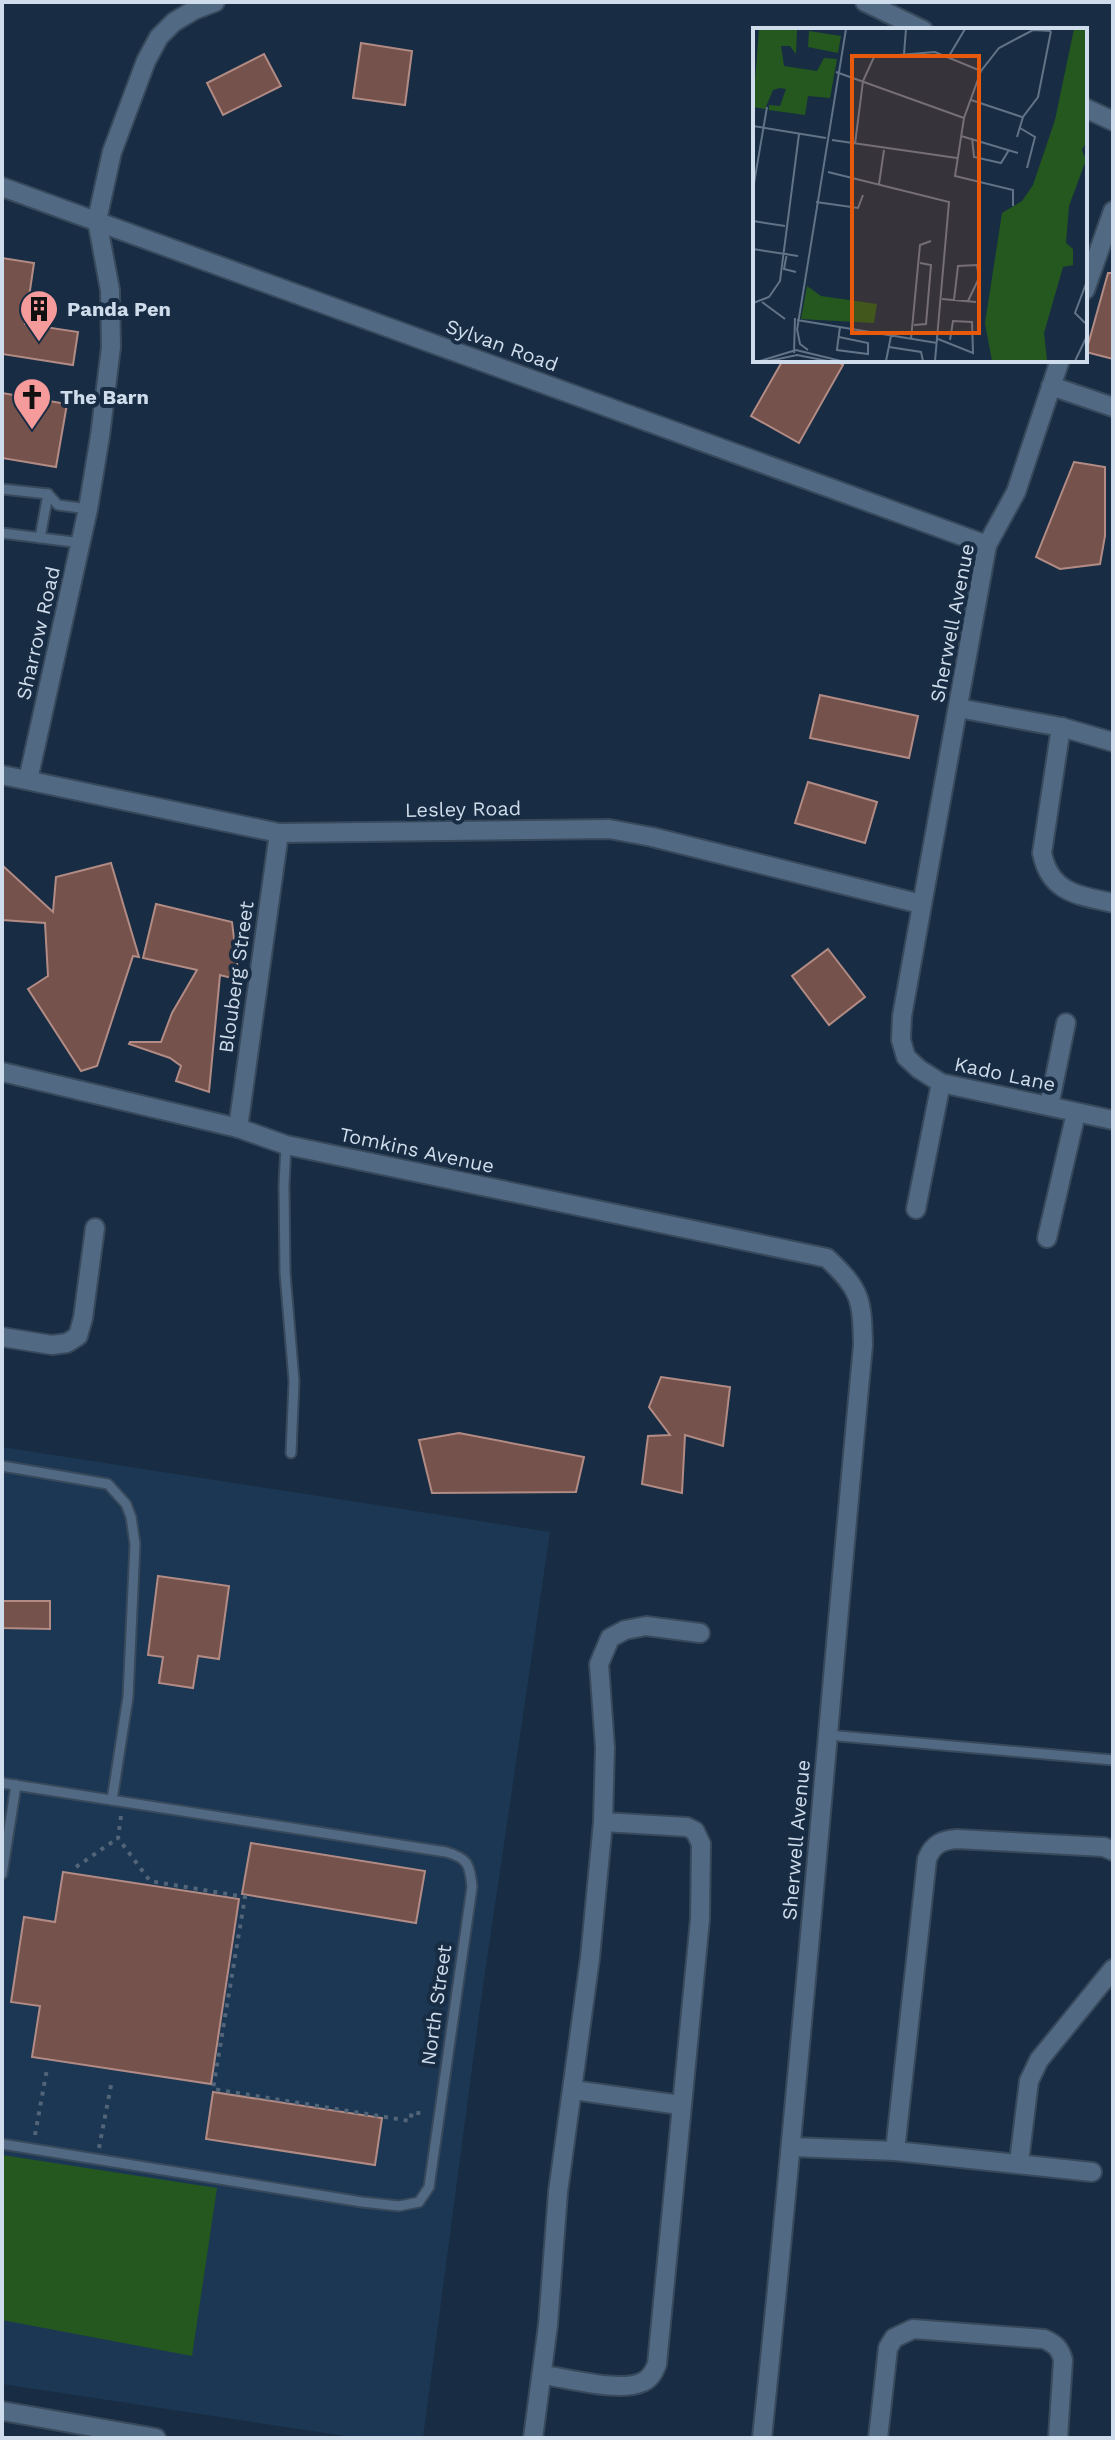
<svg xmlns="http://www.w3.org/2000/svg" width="1115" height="2440" viewBox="0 0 1115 2440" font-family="'Work Sans',sans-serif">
<rect width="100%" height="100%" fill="#182d43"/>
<!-- built -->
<polygon fill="#1c3753" points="2,1447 550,1532 482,1993 423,2438 358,2438 2,2384"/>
<!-- green -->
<polygon fill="#25581f" points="2,2155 217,2188 192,2356 2,2320"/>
<!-- building -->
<g fill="#76524d" stroke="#b28b84" stroke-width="2">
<polygon points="361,43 412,51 405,105 353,98"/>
<polygon points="264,54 281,86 223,115 207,83"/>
<polygon points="2,258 34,263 25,324 78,332 73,365 2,354"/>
<polygon points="1108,273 1113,273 1113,359 1086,352"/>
<polygon points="783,360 834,360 843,365 799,443 751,416"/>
<polygon points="2,393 67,404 56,467 2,458"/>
<polygon points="1074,462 1105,467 1105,536 1100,564 1060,569 1036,557"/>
<polygon points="820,695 918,716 909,758 810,738"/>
<polygon points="808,782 877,802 865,843 795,823"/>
<polygon points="111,863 139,957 133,956 97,1066 81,1071 28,989 48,976 45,923 2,920 2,865 53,912 56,877"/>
<polygon points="156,904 232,922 239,980 220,975 209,1092 176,1081 181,1066 170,1058 129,1044 130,1042 161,1042 172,1013 197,970 143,958"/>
<polygon points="828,949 865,997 829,1025 792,976"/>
<polygon points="661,1377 730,1387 723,1446 685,1435 682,1493 642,1484 648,1436 670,1435 649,1407"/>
<polygon points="459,1433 584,1457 576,1492 432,1493 419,1440"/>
<polygon points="158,1576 229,1586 219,1659 198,1656 193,1688 159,1683 163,1657 148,1655"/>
<polygon points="2,1601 50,1601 50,1629 2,1628"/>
<polygon points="251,1843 425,1871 416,1923 242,1894"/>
<polygon points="63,1872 239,1899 211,2084 32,2057 40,2006 11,2002 24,1917 55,1922"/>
<polygon points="213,2092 382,2118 375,2165 206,2139"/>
</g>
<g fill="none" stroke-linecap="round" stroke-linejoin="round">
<!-- service casing -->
<g stroke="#37495b" stroke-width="13">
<g id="service">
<polyline points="2,489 48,494 58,505 88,509"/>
<polyline points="2,533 81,543"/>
<polyline points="40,538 48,494"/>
<polyline points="286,1145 284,1185 285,1273 294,1381 291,1453"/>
<polyline points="2,1466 108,1484 126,1504 131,1517 135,1544 128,1697 112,1800"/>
<polyline points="827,1735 1113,1760"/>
<path d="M 2,1783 L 446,1852 C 468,1858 470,1865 472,1887 L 429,2187 L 419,2202 L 399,2206 L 362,2202 L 2,2144"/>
<polyline points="2,1874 16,1785"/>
</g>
</g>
<!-- minor casing -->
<g stroke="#37495b" stroke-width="22">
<g id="minor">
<polyline points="865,2 923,30"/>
<polyline points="1085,108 1113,121"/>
<polyline points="2,187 987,545"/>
<polyline points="1085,290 1113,211"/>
<polyline points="1060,360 1016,492 987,545 902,1016 901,1040 906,1057 919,1069 941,1083 1113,1120"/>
<polyline points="1051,386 1113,407"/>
<polyline points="958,708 1061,727 1113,742"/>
<path d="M 1061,727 L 1042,853 C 1050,893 1078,895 1113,903"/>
<polyline points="2,775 279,833 609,829 652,837 921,904"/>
<polyline points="28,780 88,509 100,436 111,347 110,290 97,220 112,152 146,61 159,37 174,22 194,10 215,2"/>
<path d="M 2,1072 L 238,1128 L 286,1145 L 827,1258 C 861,1290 862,1299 863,1345 C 829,1710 800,2074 762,2438"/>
<polyline points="1049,1106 1066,1023"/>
<polyline points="238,1128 279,833"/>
<polyline points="916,1209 941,1083"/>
<polyline points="1047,1238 1076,1113"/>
<polyline points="2,1337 52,1345 67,1343 78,1336 83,1318 95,1228"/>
<polyline points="573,2090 680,2105"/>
<polyline points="792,2147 895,2151 1092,2172"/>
<path d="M 895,2151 L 927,1859 C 933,1844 942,1840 957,1839 L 1104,1847 L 1113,1851"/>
<polyline points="1019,2162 1029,2081 1039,2060 1113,1969"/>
<path d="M 543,2375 C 567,2378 618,2392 640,2383 C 650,2380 654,2372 657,2364 L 700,1919 L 701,1844 L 695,1831 L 687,1827 L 603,1822"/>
<polyline points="2,2411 156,2438"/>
<polyline points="533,2438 548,2325 558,2192 590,1958 603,1822 605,1748 599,1664 610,1638 625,1630 646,1626 700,1633"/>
<path d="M 878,2438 L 888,2348 L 894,2338 L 913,2329 L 1044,2339 C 1055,2344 1060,2348 1063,2360 L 1058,2438"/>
</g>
</g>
<!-- path -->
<g stroke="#526478" stroke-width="4" stroke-dasharray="4 6" stroke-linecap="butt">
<polyline points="121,1816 118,1838 150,1881 245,1897 213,2089 410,2121 412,2112 425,2114"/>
<polyline points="76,1867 118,1838"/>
<polyline points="35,2135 47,2069"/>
<polyline points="99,2148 112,2080"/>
</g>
<!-- service -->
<use href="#service" stroke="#516983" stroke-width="9"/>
<!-- minor -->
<use href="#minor" stroke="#516983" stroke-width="18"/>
</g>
<!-- icons -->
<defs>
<g id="building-pin" transform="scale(2)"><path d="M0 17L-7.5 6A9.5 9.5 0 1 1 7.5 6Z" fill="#f59b9b" stroke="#182d43"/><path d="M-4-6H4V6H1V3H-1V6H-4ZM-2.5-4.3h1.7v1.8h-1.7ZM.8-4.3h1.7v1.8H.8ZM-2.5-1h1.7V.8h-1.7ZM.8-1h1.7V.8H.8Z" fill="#111"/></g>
<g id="church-pin" transform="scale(2)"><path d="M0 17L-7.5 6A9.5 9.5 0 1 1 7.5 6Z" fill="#f59b9b" stroke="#182d43"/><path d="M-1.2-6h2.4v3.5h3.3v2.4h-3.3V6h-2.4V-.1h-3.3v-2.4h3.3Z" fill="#111"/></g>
</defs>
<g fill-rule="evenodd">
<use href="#building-pin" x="39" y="309"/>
<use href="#church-pin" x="32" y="397"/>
</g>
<g text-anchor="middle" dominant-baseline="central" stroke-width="8" stroke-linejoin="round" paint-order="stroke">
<!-- poi labels -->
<g font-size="20" font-weight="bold" fill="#cfdceb" stroke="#182d43" text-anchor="start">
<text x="67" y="309">Panda Pen</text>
<text x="60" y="397">The Barn</text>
</g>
<!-- street labels -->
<g font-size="20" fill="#cfdceb" stroke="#182d43">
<text transform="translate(502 345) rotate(20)">Sylvan Road</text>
<text transform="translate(952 623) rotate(-79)">Sherwell Avenue</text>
<text transform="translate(38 633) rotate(-77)">Sharrow Road</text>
<text transform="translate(463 809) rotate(-1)">Lesley Road</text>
<text transform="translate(236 977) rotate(-82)">Blouberg Street</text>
<text transform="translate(1005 1074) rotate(12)">Kado Lane</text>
<text transform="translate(417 1150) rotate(12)">Tomkins Avenue</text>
<text transform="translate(796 1840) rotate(-85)">Sherwell Avenue</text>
<text transform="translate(436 2005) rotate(-82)">North Street</text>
</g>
</g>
<!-- overview -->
<g transform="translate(753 28)">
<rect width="334" height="334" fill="#182d43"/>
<path d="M 6,1 L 44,1 L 43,26 L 37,18 L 28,18 L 31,38 L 64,43 L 71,30 L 84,31 L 77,70 L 55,68 L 52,87 L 16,82 L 16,77 L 27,78 L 33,61 L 27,60 L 20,62 L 12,81 L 0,79 ZM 321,1 L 334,1 L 334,113 L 329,122 L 333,132 L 316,178 L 313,215 L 320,221 L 320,237 L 310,239 L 291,305 L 294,332 L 239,333 L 232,295 L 249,185 L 269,173 L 280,157 L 302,92 ZM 56,3 L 88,8 L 85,25 L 55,19 ZM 54,258 L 68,268 L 124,276 L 121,295 L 48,291 Z" fill="#25581f"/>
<path fill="none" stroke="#617386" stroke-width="2" d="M 151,26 L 153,1M 196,28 L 212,1M 83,44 L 211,90M 218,72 L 269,89M 0,98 L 73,110M 267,100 L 282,109 L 274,140M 208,108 L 265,125M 264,109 L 270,89 L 285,69 L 298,3M 219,110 L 221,129 L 248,135 L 256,122M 79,112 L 204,130M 102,116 L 110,53 L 121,29 L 182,24 L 228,43M 75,144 L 196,174 L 182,333M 126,156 L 131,122M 0,161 L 14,79M 63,174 L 105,180 L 110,167M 260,178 L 260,162 L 202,148 L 211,90 L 228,43 L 246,20 L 280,2 L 298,3M 0,193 L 32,198M 0,221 L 45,228M 34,225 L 31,241 L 43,244M 189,271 L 223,274M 201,272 L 205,238 L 224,237 L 226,250 L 215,273M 9,274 L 32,291M 0,275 L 16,269 L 27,253 L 46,106M 44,292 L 184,315M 332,295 L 322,285 L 334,253M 161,297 L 173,296 L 178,237 L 167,235M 44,301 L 47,316 L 55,322M 44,302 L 93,1M 86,309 L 115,315 L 115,326 L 84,322 L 84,321 L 87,299M 158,311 L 167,217 L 178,213M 185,311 L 220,325 L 219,294 L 200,293 L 197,312M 136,319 L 168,324 L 170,333M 41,325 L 42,290M 7,333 L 43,322 L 88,333M 16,333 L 44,327 L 75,333M 133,333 L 138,308M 322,333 L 334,308"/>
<path fill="#e8590c" fill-opacity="0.15" stroke="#e8590c" stroke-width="4" d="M 99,28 L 226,28 L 226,305 L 99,305 Z"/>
<rect width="334" height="334" fill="none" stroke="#cfdceb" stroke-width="4"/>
</g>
<!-- border -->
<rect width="1115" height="2440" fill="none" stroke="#cfdceb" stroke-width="8"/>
</svg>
